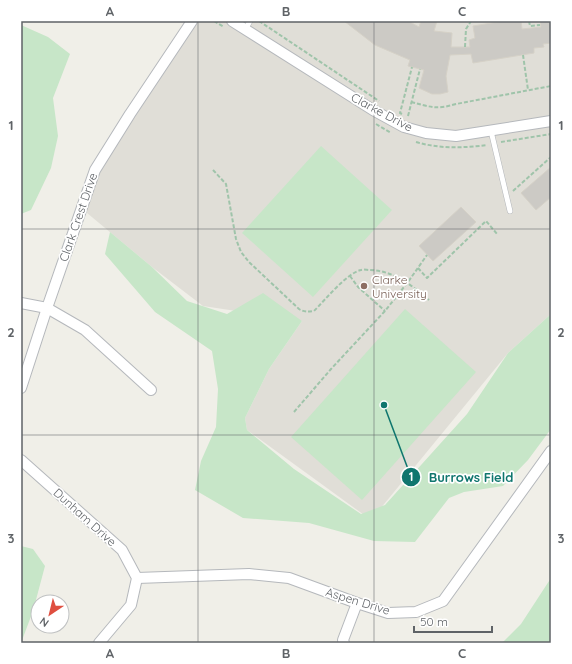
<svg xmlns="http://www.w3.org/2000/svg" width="572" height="664" viewBox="0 0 572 664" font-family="Quicksand,sans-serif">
<rect width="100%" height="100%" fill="#f0efe8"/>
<!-- education -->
<polygon fill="#e0ded7" points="192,21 551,21 551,314 508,353 371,520 247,430 245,418 269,369 302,321 203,306 152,267 81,208 95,169"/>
<!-- green -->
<g fill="#c7e6c8">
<polygon points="21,25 48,37 70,54 53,98 58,136 51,168 31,210 21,214"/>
<polygon points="321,146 392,210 313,297 242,233"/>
<polygon points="110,232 152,267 187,301 227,314 263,293 302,321 269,369 245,418 247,430 294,469 361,514 385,505 467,414 508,353 551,314 551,429 528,460 503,486 464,492 449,498 415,542 374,541 309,523 243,518 195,490 201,461 216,427 218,389 212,351 155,312 105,254"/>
<polygon points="405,309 476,372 362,500 291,437"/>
<polygon points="21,546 33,549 45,566 33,611 21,643"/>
<polygon points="551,578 551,643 502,643 521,624"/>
</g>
<!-- building -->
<g fill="#cccac5" stroke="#d5d1c7">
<polygon points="344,21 408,21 419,27 421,21 437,21 434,31 452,33 451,47 470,47 469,40 475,38 473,26 504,21 521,21 522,29 541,27 540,21 551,21 551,43 543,44 544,47 534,48 534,53 473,63 471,54 450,55 446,76 448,92 440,94 432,94 419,88 424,70 408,66 410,60 375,45"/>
<polygon points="551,167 551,197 536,210 521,193"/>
<polygon points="461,207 476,222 433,261 419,246"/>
</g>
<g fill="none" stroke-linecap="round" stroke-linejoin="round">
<!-- service casing -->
<g stroke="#b5b8bc" stroke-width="6">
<g id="service">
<polyline points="245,30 250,21"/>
<polyline points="491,131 510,211"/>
</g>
</g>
<!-- minor casing -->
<g stroke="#b5b8bc" stroke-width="12">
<g id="minor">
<polyline points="232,21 373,110 404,127 426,133 456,136 551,121"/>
<polyline points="21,303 47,308 85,330 151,390"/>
<polyline points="21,388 47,308 95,170 130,114 192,21"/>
<polyline points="21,460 122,550 137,578 131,605 99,643"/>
<polyline points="137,578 249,574 289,578 357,603 388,613 416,612 443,601 551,451"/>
<polyline points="344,643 343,640 357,603"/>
</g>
</g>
<!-- path -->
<g stroke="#9fc4aa" stroke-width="2" stroke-dasharray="4 2" stroke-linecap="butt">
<polyline points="214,21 224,27"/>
<polyline points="259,21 379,101"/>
<polyline points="529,21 530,26 540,25"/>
<polyline points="465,47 466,29 471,21"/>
<polyline points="523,55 528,90"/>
<path d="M 411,102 C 432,107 435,110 456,104 L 551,86"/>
<polyline points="402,114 400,113 412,67"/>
<polyline points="408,116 420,69"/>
<polyline points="376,124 391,133"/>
<path d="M 416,142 C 439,149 464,148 487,145"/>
<polyline points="501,142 551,134"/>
<path d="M 213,170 L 226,184 L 236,239 L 241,252 L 249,262 L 299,309 C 304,312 308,312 314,311 C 325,300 347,273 361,270 C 363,269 367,270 370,270 C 395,271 411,285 429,300"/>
<polyline points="513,191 551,157"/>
<polyline points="418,268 427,278 486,221 498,235"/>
<polyline points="350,276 358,287 385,311"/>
<polyline points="294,412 331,369 385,311 408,282 427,255"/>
</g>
<!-- service -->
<use href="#service" stroke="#fff" stroke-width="5"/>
<!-- minor -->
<use href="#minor" stroke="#fff" stroke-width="10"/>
</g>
<!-- grid -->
<path fill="none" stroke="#5f6367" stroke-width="1" stroke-opacity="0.55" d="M 198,21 L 198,643M 374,21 L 374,643M 21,229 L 551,229M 21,435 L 551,435"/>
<!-- markers -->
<circle fill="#8d6e63" stroke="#fff" stroke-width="1.5" cx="364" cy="286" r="4"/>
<g text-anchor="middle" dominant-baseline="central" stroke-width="3.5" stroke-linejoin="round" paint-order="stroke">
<!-- street labels -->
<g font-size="12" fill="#5f6367" stroke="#fff">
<text transform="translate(382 112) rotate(28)">Clarke Drive</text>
<text transform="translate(78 217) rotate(-71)">Clark Crest Drive</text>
<text transform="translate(85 517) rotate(42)">Dunham Drive</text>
<text transform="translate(358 601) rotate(17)">Aspen Drive</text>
</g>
<!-- education labels -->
<g font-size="12" fill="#785e54" stroke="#fff" text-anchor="start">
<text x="372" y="279">Clarke<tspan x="372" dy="14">University</tspan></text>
</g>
</g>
<!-- callouts -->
<path fill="none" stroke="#0f766e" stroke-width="1.5" d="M384 405L411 477"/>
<g fill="#0f766e" stroke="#fff" stroke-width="1.5">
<circle cx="384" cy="405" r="4"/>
<circle cx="411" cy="477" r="10"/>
</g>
<g font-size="12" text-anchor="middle" font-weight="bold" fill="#fff">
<text x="411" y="481">1</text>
</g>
<g font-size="13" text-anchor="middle" font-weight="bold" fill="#0f766e" stroke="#fff" stroke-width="3.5" stroke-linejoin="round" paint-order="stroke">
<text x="471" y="482">Burrows Field</text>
</g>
<!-- border -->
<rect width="572" height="664" fill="none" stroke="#ffffff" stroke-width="44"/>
<!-- north arrow -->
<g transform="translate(50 614) rotate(215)"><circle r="19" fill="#ffffff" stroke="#bfc1c2"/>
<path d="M0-3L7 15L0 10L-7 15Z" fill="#df4f40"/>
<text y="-6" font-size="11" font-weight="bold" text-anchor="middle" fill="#5f6367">N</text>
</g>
<!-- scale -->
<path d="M414 626v6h78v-6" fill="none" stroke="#5f6367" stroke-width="2"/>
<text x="420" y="626" font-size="12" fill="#5f6367" stroke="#ffffff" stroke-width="3" paint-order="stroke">50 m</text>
<rect x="22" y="22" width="528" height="620" fill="none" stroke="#5f6367" stroke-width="1.5"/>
<g font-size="13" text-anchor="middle" font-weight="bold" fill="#5f6367">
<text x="110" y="16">A</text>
<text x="286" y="16">B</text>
<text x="462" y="16">C</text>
<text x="11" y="130">1</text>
<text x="561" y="130">1</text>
<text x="11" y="337">2</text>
<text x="561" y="337">2</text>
<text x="11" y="543">3</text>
<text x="561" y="543">3</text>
<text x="110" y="658">A</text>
<text x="286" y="658">B</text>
<text x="462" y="658">C</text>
</g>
</svg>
